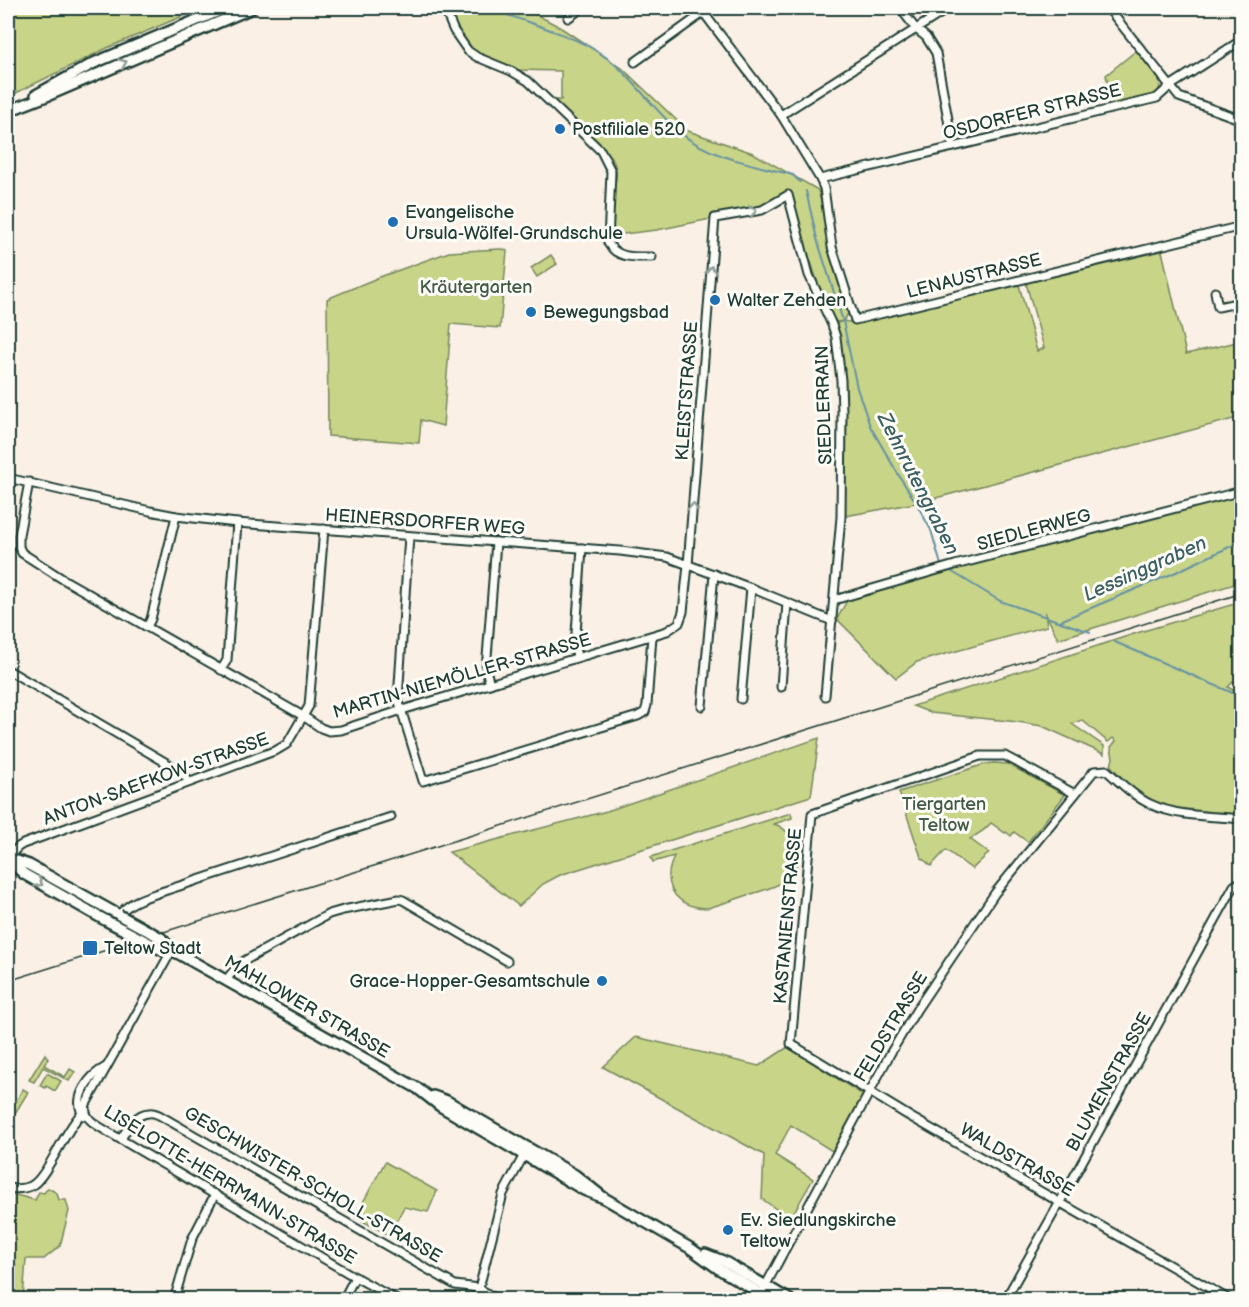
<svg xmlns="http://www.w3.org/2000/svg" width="1249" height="1307" viewBox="0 0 1249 1307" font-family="'Balsamiq Sans',sans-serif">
<rect width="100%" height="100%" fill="#faf0e5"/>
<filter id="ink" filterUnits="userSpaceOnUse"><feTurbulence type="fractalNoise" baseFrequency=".0167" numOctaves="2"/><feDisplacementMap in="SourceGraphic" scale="12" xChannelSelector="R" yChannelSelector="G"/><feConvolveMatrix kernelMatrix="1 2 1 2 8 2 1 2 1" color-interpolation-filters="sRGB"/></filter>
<g filter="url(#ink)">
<!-- green -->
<g fill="#c8d487" stroke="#74885e" stroke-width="1.5">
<polygon points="8,8 202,8 107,48 8,97"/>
<polygon points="233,8 242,8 104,66 103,66 104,63 106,62"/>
<path d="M 448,8 L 524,8 L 558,26 L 622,68 L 688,131 L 753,153 L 818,190 L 824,213 L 828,246 L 848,314 L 843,321 L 855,323 L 1019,285 L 1037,351 L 1044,348 L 1026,283 L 1162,251 L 1186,354 L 1241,341 L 1241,417 L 921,502 L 845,516 L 842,412 L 832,325 L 843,321 L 837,322 L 833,319 L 822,296 L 808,253 L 791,191 L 759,209 L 657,230 L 615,235 L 610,230 L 614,185 C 620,172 614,155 601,149 L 550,100 L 561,100 L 561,71 L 518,70 L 490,60 L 473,50 L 455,25 Z"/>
<path d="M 1137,50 C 1146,62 1173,85 1152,97 L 1113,106 L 1106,75 Z"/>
<polygon points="499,249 503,249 507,251 500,328 451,324 443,426 421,420 419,443 328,436 327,299 377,278 449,252"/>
<polygon points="551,255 557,264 537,277 531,268"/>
<polygon points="1241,495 1241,582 1058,639 1045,612 1047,626 917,662 896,678 837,619 849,597"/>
<polygon points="1241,602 1241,680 1233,682 1228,687 1241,695 1241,815 1177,808 1158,804 1139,793 1125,781 1111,766 1113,758 1111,747 1116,741 1113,738 1108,742 1082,720 1072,724 1104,746 1104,754 1042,726 1018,722 931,713 913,706 1140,632"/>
<polygon points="819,738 811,796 560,875 543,884 519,906 449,852 607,811"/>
<polygon points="994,763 1008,764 1065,795 1028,842 1014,832 1011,836 1006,832 1005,833 991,823 984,830 970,839 989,853 972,869 946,850 931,866 921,857 899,792 985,764"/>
<path d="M 791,813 L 792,818 L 774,824 C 784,827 792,836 796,846 C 807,881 771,888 748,895 C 734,900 721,904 708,908 C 687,908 668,898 669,874 C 669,868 672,862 674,856 L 653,862 L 651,857 Z"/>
<polygon points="636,1037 759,1066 788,1047 863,1095 832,1151 791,1125 775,1155 813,1179 790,1219 762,1199 764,1155 603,1067"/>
<polygon points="45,1054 48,1059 44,1065 65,1077 70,1069 75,1072 69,1081 43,1067 34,1082 29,1080"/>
<polygon points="47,1073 61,1081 55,1091 46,1086 45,1088 40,1085"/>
<polygon points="23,1089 28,1092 8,1125 8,1115"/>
<polygon points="385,1162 437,1191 428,1212 404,1207 389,1235 355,1217"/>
<polygon points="48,1188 57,1193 59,1200 66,1200 69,1211 60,1246 44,1259 26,1259 23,1299 8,1299 8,1193 35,1200 39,1192 44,1193"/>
</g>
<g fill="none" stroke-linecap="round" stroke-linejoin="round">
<!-- stream -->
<g stroke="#6592a7" stroke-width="2">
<path d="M 491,8 L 497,11 C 530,24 574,35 603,55 C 633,76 653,110 681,133 C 709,158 758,165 793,175 L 800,182"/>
<polyline points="806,191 817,239 843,321 857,388 870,426 898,474 915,501 931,530 941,565 945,567"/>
<polyline points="949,570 1000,601 1090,632"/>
<polyline points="1060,621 1174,573 1242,541"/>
<polyline points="1115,642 1242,697"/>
</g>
<!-- street casing -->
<g stroke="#1f3d34" stroke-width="11">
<g id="street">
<path d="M 444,8 L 454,31 L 468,51 L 477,57 L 511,71 L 528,81 L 601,151 L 611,171 L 608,243 C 617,259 635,257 652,257"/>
<polyline points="700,8 781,115 820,179 824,188 832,247 855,320 1242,226"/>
<polyline points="900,8 916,29 926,37 936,53 953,147"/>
<polyline points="1108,8 1179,97 1242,120"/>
<polyline points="568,18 582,8"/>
<polyline points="635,62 710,8"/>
<polyline points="781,115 949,8"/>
<polyline points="820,179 1157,98 1170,86 1242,40"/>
<polyline points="1215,292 1218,307 1242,302"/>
<polyline points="8,478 150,511 176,516 237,523 620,551 667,557 751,588 832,621"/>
<polyline points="29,482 19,535 19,547 22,553 61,578 303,716 321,728 329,731 341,730 402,710 667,631 679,623 683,612 688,565 715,218 762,210 788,195 809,275 832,325 836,337 841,380 842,412 841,517 825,696"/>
<polyline points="409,536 398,699 423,781 638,716 645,712 647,705 652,636"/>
<polyline points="834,600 955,565 1242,491"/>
<polyline points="147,627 151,619 176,516"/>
<polyline points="577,657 575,647 582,548"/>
<polyline points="8,670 182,772 189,782"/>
<polyline points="221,670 227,660 237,523"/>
<polyline points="490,684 486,670 496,542"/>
<polyline points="781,687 787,603"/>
<polyline points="741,699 751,588"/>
<polyline points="702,706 714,574"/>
<polyline points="1075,794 1005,756 980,756 812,814 791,1044 909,1116 1230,1300"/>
<polyline points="8,858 18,847 23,844 277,750 287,744 309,706 324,529"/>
<path d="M 119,915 C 129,902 143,898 158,893 L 391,817"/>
<path d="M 172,950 L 86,1104 C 82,1119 97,1125 108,1132 L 355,1277 L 397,1300"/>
<polyline points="226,980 235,969 244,961 329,914 343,910 399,899 403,900 507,961"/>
<path d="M 84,1116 C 71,1098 90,1075 106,1067"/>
<path d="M 121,1139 C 127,1129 136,1113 149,1113 C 153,1112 156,1114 159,1115 L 455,1285 L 478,1288 L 498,1300"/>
<path d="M 8,1188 C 15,1189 24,1189 31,1186 C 47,1178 65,1129 82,1113"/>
<polyline points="174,1300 192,1239 215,1194"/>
<polyline points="343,1300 355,1277"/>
<polyline points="476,1300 503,1194 525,1153"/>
<path d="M 760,1300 L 768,1281 L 890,1054 L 917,1009 L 995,893 L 1094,771 L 1106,770 C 1120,782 1133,796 1150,804 C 1177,817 1212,816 1242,819"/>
<polyline points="1005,1300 1060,1202 1234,886 1242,881"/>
</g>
</g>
<!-- secondary casing -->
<g stroke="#1f3d34" stroke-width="14">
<g id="secondary">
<polyline points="36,95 94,63 226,8"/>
<polyline points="8,111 49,95 252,8"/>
<polyline points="8,858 29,865 119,915"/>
<polyline points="9,860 24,874 105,920"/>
<polyline points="161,938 172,950 417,1088 440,1106 584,1190 604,1198"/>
<polyline points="149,943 162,950 172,950"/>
<polyline points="433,1096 447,1101 575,1175 604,1198 690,1248 719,1269 772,1300"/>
<polyline points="705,1254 723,1261 790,1300"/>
</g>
</g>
<!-- street -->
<use href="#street" stroke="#fdfcf7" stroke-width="7"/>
<!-- secondary -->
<use href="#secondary" stroke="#fdfcf7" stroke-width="9"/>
<!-- tram -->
<polyline stroke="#1f3d34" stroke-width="1.5" points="8,981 1242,593"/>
<!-- secondary-bridge casing -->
<g stroke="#1f3d34" stroke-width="14" stroke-linecap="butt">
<g id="secondary-bridge">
<polyline points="119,915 161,938"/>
<polyline points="105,920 149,943"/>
</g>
</g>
<!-- secondary-bridge -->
<use href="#secondary-bridge" stroke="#fdfcf7" stroke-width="9"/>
</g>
<!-- one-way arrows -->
<defs><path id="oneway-chevron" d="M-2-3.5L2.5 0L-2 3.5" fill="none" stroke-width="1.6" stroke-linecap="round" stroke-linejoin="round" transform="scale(1.5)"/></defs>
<g stroke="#8e9c96">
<use href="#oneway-chevron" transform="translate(123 63) rotate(-23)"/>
<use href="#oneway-chevron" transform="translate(753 211) rotate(-12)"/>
<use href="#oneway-chevron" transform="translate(711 270) rotate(-86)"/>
<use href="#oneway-chevron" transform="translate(693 507) rotate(-86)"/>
<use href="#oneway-chevron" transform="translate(39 883) rotate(30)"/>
</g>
</g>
<!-- markers -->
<g fill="#1f6fb2" stroke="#fdfcf7" stroke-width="2">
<circle cx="560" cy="129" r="6"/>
<circle cx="393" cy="222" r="6"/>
<circle cx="715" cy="300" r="6"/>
<circle cx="531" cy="312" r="6"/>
<rect x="82" y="940" width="16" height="16" rx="3"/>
<circle cx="602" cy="981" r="6"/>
<circle cx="728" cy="1230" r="6"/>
</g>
<g text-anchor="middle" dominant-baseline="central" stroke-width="6" stroke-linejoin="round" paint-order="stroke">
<!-- street labels -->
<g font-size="18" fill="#1f3d34" stroke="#fdfcf7">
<text transform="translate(1032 112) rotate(-14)">OSDORFER STRASSE</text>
<text transform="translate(974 276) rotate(-14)">LENAUSTRASSE</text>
<text transform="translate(687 391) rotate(-86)">KLEISTSTRASSE</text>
<text transform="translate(824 405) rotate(-92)">SIEDLERRAIN</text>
<text transform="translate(425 522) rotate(4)">HEINERSDORFER WEG</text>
<text transform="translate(1034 530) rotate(-15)">SIEDLERWEG</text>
<text transform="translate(462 676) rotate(-16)">MARTIN-NIEMÖLLER-STRASSE</text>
<text transform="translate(156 779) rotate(-20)">ANTON-SAEFKOW-STRASSE</text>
<text transform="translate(788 916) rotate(-85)">KASTANIENSTRASSE</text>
<text transform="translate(307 1007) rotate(30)">MAHLOWER STRASSE</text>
<text transform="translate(891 1027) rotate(-59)">FELDSTRASSE</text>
<text transform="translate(1109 1082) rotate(-61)">BLUMENSTRASSE</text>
<text transform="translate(1017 1160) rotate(30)">WALDSTRASSE</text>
<text transform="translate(230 1185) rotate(31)">LISELOTTE-HERRMANN-STRASSE</text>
<text transform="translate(313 1185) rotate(30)">GESCHWISTER-SCHOLL-STRASSE</text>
</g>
<!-- poi labels -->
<g font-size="18" fill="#1f3d34" stroke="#fdfcf7" text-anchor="start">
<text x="572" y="129">Postfiliale 520</text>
<text x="405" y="212">Evangelische<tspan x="405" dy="21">Ursula-Wölfel-Grundschule</tspan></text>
<text x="727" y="300">Walter Zehden</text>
<text x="543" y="312">Bewegungsbad</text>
<text x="104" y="948">Teltow Stadt</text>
<text x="590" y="981" text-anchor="end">Grace-Hopper-Gesamtschule</text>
<text x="740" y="1220">Ev. Siedlungskirche<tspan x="740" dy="21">Teltow</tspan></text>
</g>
<!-- park labels -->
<g font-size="18" fill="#415b45" stroke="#fdfcf7">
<text x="476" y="287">Kräutergarten</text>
<text x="944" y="804">Tiergarten<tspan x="944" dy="21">Teltow</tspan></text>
</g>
<!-- water labels -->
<g font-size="20" font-style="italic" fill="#3c6064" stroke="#fdfcf7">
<text transform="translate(918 484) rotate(63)">Zehnrutengraben</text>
<text transform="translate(1145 569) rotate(-24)">Lessinggraben</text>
</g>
</g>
<!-- margin -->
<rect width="1249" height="1307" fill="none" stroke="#fdfcf7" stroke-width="30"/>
<rect x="15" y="15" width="1219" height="1277" fill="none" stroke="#1f3d34" stroke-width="2" filter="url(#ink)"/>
</svg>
